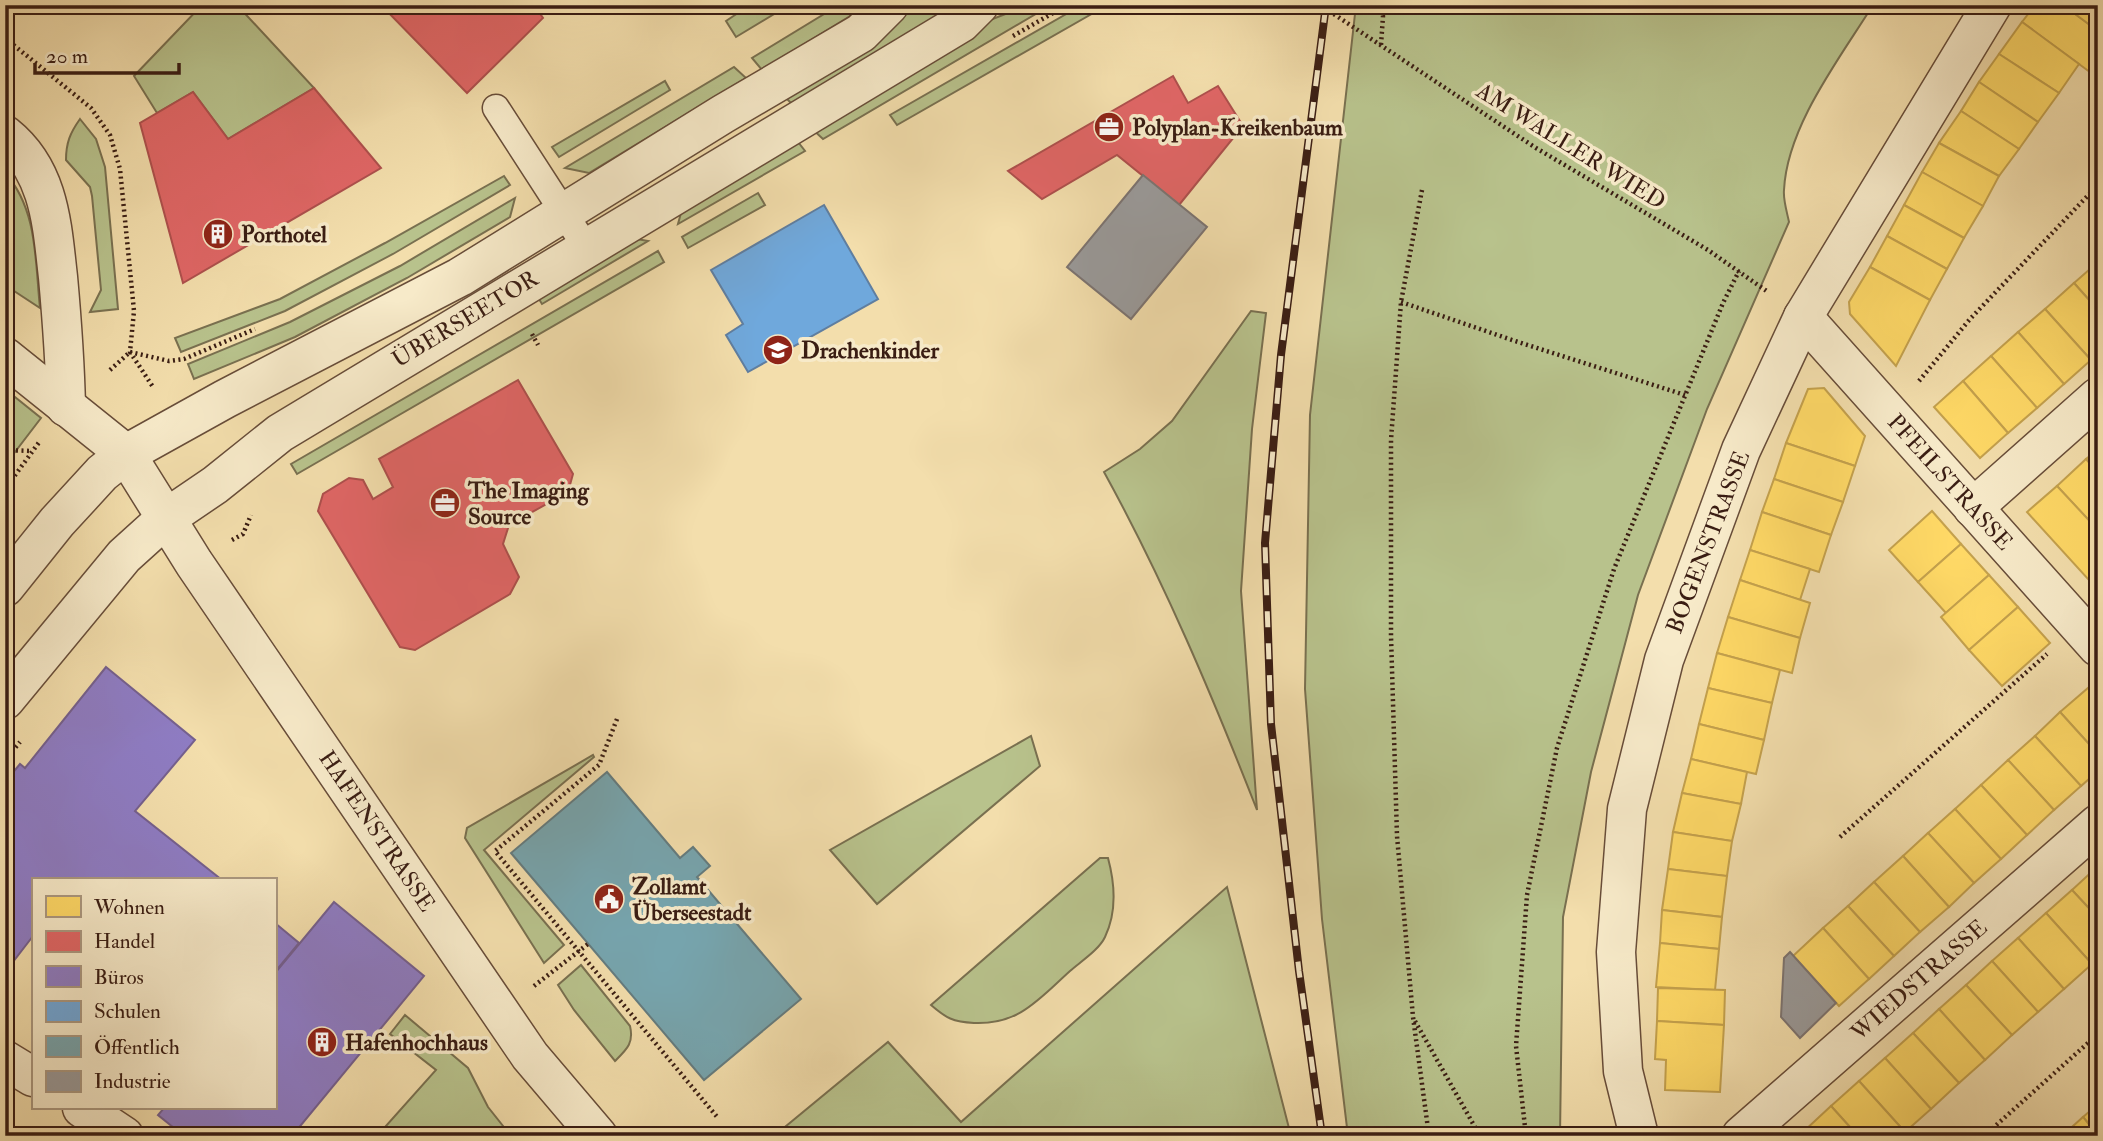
<svg xmlns="http://www.w3.org/2000/svg" width="2103" height="1141" viewBox="0 0 2103 1141" font-family="'IM FELL Double Pica',serif">
<rect width="100%" height="100%" fill="#f3deac"/>
<filter id="stains"><feTurbulence type="fractalNoise" baseFrequency=".00286" numOctaves="4"/><feColorMatrix values="0 0 0 0 .2 0 0 0 0 .09 0 0 0 0 .02 0 0 0 .5 -.17"/></filter>
<radialGradient id="worn" r=".72"><stop offset=".6" stop-color="#630" stop-opacity="0"/><stop offset="1" stop-color="#630" stop-opacity=".3"/></radialGradient>
<!-- green -->
<g fill="#b8c28c" stroke="#797050" stroke-width="2">
<polygon points="202,5 237,5 314,88 228,139 193,92 157,113 134,76"/>
<polygon points="750,5 789,5 736,37 726,21"/>
<polygon points="839,5 862,5 855,13 762,70 752,58"/>
<polygon points="914,5 941,5 946,13 792,104 782,94 891,30"/>
<polygon points="1029,5 1051,5 823,139 810,127 990,20"/>
<polygon points="1082,5 1089,5 1095,12 897,125 890,115"/>
<path d="M 1356,5 L 1873,5 C 1840,58 1787,126 1784,190 C 1783,200 1787,212 1789,222 L 1707,409 L 1638,595 L 1591,772 L 1563,917 L 1560,1136 L 1348,1136 L 1322,919 L 1305,689 L 1310,415 Z"/>
<polygon points="734,67 746,78 589,173 565,168"/>
<polygon points="665,81 670,90 559,157 552,147"/>
<path d="M 80,119 L 96,139 L 105,167 L 118,309 L 90,312 L 101,290 L 92,196 L 90,187 L 66,160 C 66,143 70,133 80,119 Z"/>
<polygon points="795,138 805,151 678,224 684,202"/>
<path d="M 5,173 C 38,209 35,262 40,308 L 5,285 Z"/>
<polygon points="504,176 510,185 393,254 285,311 181,352 175,338 280,299 385,243"/>
<polygon points="758,193 765,205 688,248 682,237"/>
<polygon points="515,198 510,217 407,278 295,337 194,379 188,364 290,322 400,266"/>
<polygon points="626,237 648,241 542,304 534,291"/>
<polygon points="658,251 664,262 297,474 291,464"/>
<path d="M 1251,311 L 1266,313 L 1252,429 L 1241,591 L 1257,810 C 1212,695 1164,581 1104,472 L 1140,449 L 1172,421 Z"/>
<polygon points="5,389 41,418 5,465"/>
<polygon points="1031,736 1040,766 877,904 830,850"/>
<polygon points="593,755 594,757 484,850 564,945 544,963 465,838 467,828"/>
<path d="M 1100,858 L 1108,858 C 1115,884 1117,912 1105,937 C 1099,950 1080,962 1070,971 C 1039,999 1019,1025 974,1023 C 953,1022 946,1018 931,1005 Z"/>
<polygon points="1227,887 1291,1136 774,1136 888,1042 961,1122"/>
<path d="M 581,965 L 630,1026 C 634,1043 627,1049 615,1061 L 574,1010 L 558,985 Z"/>
<polygon points="405,1015 468,1068 488,1107 511,1136 377,1136 436,1070 390,1034"/>
</g>
<!-- homes -->
<g fill="#ffd966" stroke="#c4a14d" stroke-width="2">
<polygon points="2035,5 2063,5 2098,31 2098,78 2022,22"/>
<polygon points="2063,5 2098,5 2098,31"/>
<polygon points="2022,22 2079,64 2059,93 1999,54"/>
<polygon points="1999,54 2059,93 2038,122 1979,82"/>
<polygon points="1979,82 2038,122 2019,149 1961,111"/>
<polygon points="1961,111 2019,149 1999,176 1939,143"/>
<polygon points="1939,143 1999,176 1983,206 1922,172"/>
<polygon points="1922,172 1983,206 1964,238 1904,205"/>
<polygon points="1904,205 1964,238 1947,269 1887,236"/>
<polygon points="1887,236 1947,269 1930,300 1870,267"/>
<polygon points="2098,262 2098,310 2074,283"/>
<polygon points="1870,267 1930,300 1896,366 1850,314 1849,302"/>
<polygon points="2074,283 2098,310 2098,354 2091,360 2045,309"/>
<polygon points="2045,309 2091,360 2064,384 2018,332"/>
<polygon points="2018,332 2064,384 2037,408 1991,356"/>
<polygon points="1991,356 2037,408 2008,433 1963,381"/>
<polygon points="1963,381 2008,433 1980,458 1934,407"/>
<polygon points="1824,388 1865,436 1855,466 1786,443 1808,389"/>
<polygon points="1786,443 1855,466 1843,502 1774,479"/>
<polygon points="2098,449 2098,473 2086,459"/>
<polygon points="2086,459 2098,473 2098,530 2057,486"/>
<polygon points="1774,479 1843,502 1831,535 1762,512"/>
<polygon points="2057,486 2098,530 2098,547 2094,550 2098,554 2098,590 2027,512"/>
<polygon points="1932,511 1961,544 1918,582 1889,550"/>
<polygon points="1762,512 1831,535 1819,572 1750,550"/>
<polygon points="1961,544 1989,575 1946,613 1918,582"/>
<polygon points="1750,550 1810,569 1800,600 1740,580"/>
<polygon points="1989,575 2018,607 1969,650 1941,617"/>
<polygon points="1740,580 1810,603 1800,638 1728,617"/>
<polygon points="2018,607 2050,643 2002,686 1969,650"/>
<polygon points="1728,617 1800,638 1792,673 1717,653"/>
<polygon points="1717,653 1780,670 1772,703 1708,688"/>
<polygon points="1708,688 1772,703 1764,740 1699,724"/>
<polygon points="2088,688 2098,699 2098,754 2060,712"/>
<polygon points="2060,712 2098,754 2098,771 2081,786 2035,736"/>
<polygon points="1699,724 1764,740 1756,774 1691,759"/>
<polygon points="2035,736 2081,786 2054,810 2008,760"/>
<polygon points="1691,759 1747,772 1741,804 1682,793"/>
<polygon points="2008,760 2054,810 2027,835 1981,785"/>
<polygon points="1981,785 2027,835 2001,859 1955,809"/>
<polygon points="1682,793 1741,804 1732,841 1673,832"/>
<polygon points="1955,809 2001,859 1974,883 1928,833"/>
<polygon points="1673,832 1732,841 1727,876 1668,869"/>
<polygon points="1928,833 1974,883 1949,907 1903,856"/>
<polygon points="1903,856 1949,907 1920,932 1874,882"/>
<polygon points="2098,866 2098,918 2072,890"/>
<polygon points="1668,869 1727,876 1722,917 1662,910"/>
<polygon points="1874,882 1920,932 1894,956 1848,906"/>
<polygon points="2072,890 2098,918 2098,958 2092,964 2046,913"/>
<polygon points="1848,906 1894,956 1869,979 1823,928"/>
<polygon points="1662,910 1722,917 1719,949 1660,943"/>
<polygon points="2046,913 2092,964 2064,989 2018,938"/>
<polygon points="1823,928 1869,979 1839,1006 1793,956"/>
<polygon points="2018,938 2064,989 2038,1012 1992,961"/>
<polygon points="1660,943 1719,949 1715,990 1656,987"/>
<polygon points="1992,961 2038,1012 2012,1035 1966,985"/>
<polygon points="1966,985 2012,1035 1985,1060 1939,1009"/>
<polygon points="1658,988 1725,990 1724,1025 1657,1021"/>
<polygon points="1939,1009 1985,1060 1959,1083 1913,1033"/>
<polygon points="1657,1021 1724,1025 1720,1092 1665,1090 1666,1060 1655,1059"/>
<polygon points="1913,1033 1959,1083 1931,1109 1885,1058"/>
<polygon points="1885,1058 1931,1109 1905,1132 1859,1081"/>
<polygon points="1859,1081 1905,1132 1901,1136 1858,1136 1831,1106"/>
<polygon points="2098,1104 2098,1134 2083,1117"/>
<polygon points="1831,1106 1858,1136 1807,1136 1803,1132"/>
<polygon points="2083,1117 2098,1136 2062,1136"/>
</g>
<!-- shops -->
<g fill="#e06666" stroke="#ae504d" stroke-width="2">
<polygon points="381,5 534,5 543,18 467,93"/>
<polygon points="1173,76 1188,103 1218,86 1243,126 1179,205 1117,155 1042,199 1008,171"/>
<polygon points="314,88 381,168 183,283 140,123 193,92 228,139"/>
<polygon points="518,380 573,474 568,492 509,525 503,544 519,577 510,594 415,650 400,647 318,511 323,494 349,478 363,480 373,499 393,487 379,459"/>
</g>
<!-- offices -->
<g fill="#8e7cc3" stroke="#75608e" stroke-width="2">
<polygon points="106,667 195,740 135,811 222,880 33,880 33,936 9,967 5,964 5,782 20,764 25,768"/>
<polygon points="334,902 424,976 292,1136 184,1136 158,1115 164,1108 275,1108 275,973"/>
<polygon points="275,923 299,943 275,972"/>
</g>
<!-- schools -->
<polygon fill="#6fa8dc" stroke="#5f7ea0" stroke-width="2" points="824,205 878,299 748,372 726,335 743,324 711,270"/>
<!-- public -->
<polygon fill="#76a5af" stroke="#647c80" stroke-width="2" points="607,772 680,858 693,847 710,866 697,877 801,999 704,1080 511,853"/>
<!-- industry -->
<g fill="#999" stroke="#7c7471" stroke-width="2">
<polygon points="1143,175 1207,227 1131,319 1067,267"/>
<polygon points="1790,952 1836,1003 1800,1038 1781,1017 1784,958"/>
</g>
<g fill="none" stroke-linecap="round" stroke-linejoin="round">
<!-- service casing -->
<g stroke="#684d39" stroke-width="29">
<polyline id="service" points="496,108 586,247"/>
</g>
<!-- minor casing -->
<g stroke="#684d39" stroke-width="41">
<g id="minor">
<path d="M 5,135 C 50,171 52,225 58,277 C 62,321 65,363 66,407"/>
<polyline points="1803,317 2098,647"/>
<polyline points="5,357 126,454 194,563 530,1056 598,1136"/>
<polyline points="1973,508 2098,397"/>
<polyline points="5,1060 33,1077"/>
<polyline points="82,1108 124,1136"/>
<polyline points="1639,1136 1623,1071 1616,952 1627,809 1664,660 1741,450 1803,317 1992,5"/>
<polyline points="1741,1136 2098,824"/>
</g>
</g>
<!-- tertiary casing -->
<g stroke="#684d39" stroke-width="41">
<g id="tertiary">
<polyline points="5,587 57,522 102,473 126,454 225,399 460,277 723,114 861,33 889,5"/>
<polyline points="5,700 124,556 165,519 215,485 280,433 961,23 979,5"/>
</g>
</g>
<!-- path -->
<g stroke="#3a1d13" stroke-width="4.5" stroke-dasharray="2 3.5" stroke-linecap="butt">
<polyline points="1320,5 1536,148 1708,250 1768,292"/>
<polyline points="1379,5 1383,16 1381,45"/>
<polyline points="1013,36 1067,5"/>
<polyline points="5,38 91,108 110,135 120,169 134,311 130,352 153,387"/>
<polyline points="1422,190 1401,302 1391,440 1391,636 1397,836 1413,1017 1429,1136"/>
<polyline points="1401,302 1515,341 1685,395"/>
<polyline points="532,334 538,345"/>
<polyline points="130,352 169,361 184,359 255,329"/>
<polyline points="110,370 130,352"/>
<polyline points="1919,381 1970,319 2098,185"/>
<polyline points="5,450 32,451"/>
<polyline points="5,489 40,441"/>
<polyline points="232,540 243,534 251,515"/>
<polyline points="617,719 599,765 495,851 718,1118"/>
<polyline points="5,760 20,742"/>
<polyline points="1840,837 2047,654"/>
<polyline points="534,986 588,944"/>
<polyline points="1415,1021 1480,1136"/>
<polyline points="1526,1136 1516,1046 1527,895 1557,748 1614,569 1723,303 1739,271"/>
<polyline points="1984,1136 2098,1034"/>
</g>
<!-- service -->
<use href="#service" stroke="#f7eac9" stroke-width="26"/>
<!-- minor -->
<use href="#minor" stroke="#f7eac9" stroke-width="38"/>
<!-- tertiary -->
<use href="#tertiary" stroke="#f7eac9" stroke-width="38"/>
<!-- rail casing -->
<g stroke="#3a1d13" stroke-width="8">
<polyline id="rail" points="1322,1136 1299,971 1271,724 1265,543 1281,355 1326,5"/>
</g>
<!-- rail -->
<use href="#rail" stroke="#f7eac9" stroke-width="5" stroke-dasharray="16" stroke-linecap="butt"/>
</g>
<!-- icons -->
<defs>
<g id="office-disc" transform="scale(1.575)"><circle r="9.5" fill="#8f2418" stroke="#f7eac9"/><path d="M-6-3h4V-5.5h4V-3h4V5H-6ZM-1-4.5V-3h2v-1.5ZM-6 0V1H6V0Z" fill="#fff"/></g>
<g id="building-disc" transform="scale(1.575)"><circle r="9.5" fill="#8f2418" stroke="#f7eac9"/><path d="M-4-6H4V6H1V3H-1V6H-4ZM-2.5-4.3h1.7v1.8h-1.7ZM.8-4.3h1.7v1.8H.8ZM-2.5-1h1.7V.8h-1.7ZM.8-1h1.7V.8H.8Z" fill="#fff"/></g>
<g id="school-disc" transform="scale(1.575)"><circle r="9.5" fill="#8f2418" stroke="#f7eac9"/><path d="M0-5L7-2L0 1L-7-2ZM-4 1L0 2.5L4 1V4Q0 6-4 4Z" fill="#fff"/></g>
<g id="civic-disc" transform="scale(1.575)"><circle r="9.5" fill="#8f2418" stroke="#f7eac9"/><path d="M-.6-6.5H3V-4.5H.6V-3L4-1V1h2V6H-6V1h2V-1L-.6-3ZM-1.2 2.5V6h2.4V2.5Z" fill="#fff"/></g>
</defs>
<g fill-rule="evenodd">
<use href="#office-disc" x="1109" y="127"/>
<use href="#building-disc" x="218" y="234"/>
<use href="#school-disc" x="778" y="350"/>
<use href="#office-disc" x="445" y="503"/>
<use href="#civic-disc" x="609" y="899"/>
<use href="#building-disc" x="322" y="1042"/>
</g>
<g text-anchor="middle" dominant-baseline="central" stroke-width="7" stroke-linejoin="round" paint-order="stroke">
<!-- poi labels -->
<g font-size="23" font-weight="bold" fill="#3a1d13" stroke="#f7eac9" text-anchor="start">
<text x="1132" y="127">Polyplan-Kreikenbaum</text>
<text x="241" y="234">Porthotel</text>
<text x="801" y="350">Drachenkinder</text>
<text x="468" y="490">The Imaging<tspan x="468" dy="26">Source</tspan></text>
<text x="632" y="886">Zollamt<tspan x="632" dy="26">Überseestadt</tspan></text>
<text x="345" y="1042">Hafenhochhaus</text>
</g>
<!-- street labels -->
<g font-size="23" fill="#3a1d13" stroke="#f7eac9">
<text transform="translate(1571 146) rotate(32)">AM WALLER WIED</text>
<text transform="translate(465 319) rotate(-31)">ÜBERSEETOR</text>
<text transform="translate(1950 482) rotate(48)">PFEILSTRASSE</text>
<text transform="translate(1708 542) rotate(-69)">BOGENSTRASSE</text>
<text transform="translate(377 831) rotate(56)">HAFENSTRASSE</text>
<text transform="translate(1919 980) rotate(-41)">WIEDSTRASSE</text>
</g>
</g>
<!-- margin -->
<rect width="2103" height="1141" fill="none" stroke="#f3deac" stroke-width="28"/>
<rect x="7" y="7" width="2089" height="1127" fill="none" stroke="#3a1d13" stroke-width="3.5"/>
<rect x="14" y="14" width="2075" height="1113" fill="none" stroke="#3a1d13" stroke-width="2"/>
<!-- legend -->
<rect x="32" y="878" width="245" height="231" fill="#f7eac9" stroke="#ab9880" stroke-width="2"/>
<rect x="46" y="896" width="35" height="21" fill="#ffd966" stroke="#ab9880" stroke-width="2"/>
<text x="94" y="914" font-size="21" fill="#3a1d13">Wohnen</text>
<rect x="46" y="931" width="35" height="21" fill="#e06666" stroke="#ab9880" stroke-width="2"/>
<text x="94" y="948" font-size="21" fill="#3a1d13">Handel</text>
<rect x="46" y="966" width="35" height="21" fill="#8e7cc3" stroke="#ab9880" stroke-width="2"/>
<text x="94" y="984" font-size="21" fill="#3a1d13">Büros</text>
<rect x="46" y="1001" width="35" height="21" fill="#6fa8dc" stroke="#ab9880" stroke-width="2"/>
<text x="94" y="1018" font-size="21" fill="#3a1d13">Schulen</text>
<rect x="46" y="1036" width="35" height="21" fill="#76a5af" stroke="#ab9880" stroke-width="2"/>
<text x="94" y="1054" font-size="21" fill="#3a1d13">Öffentlich</text>
<rect x="46" y="1071" width="35" height="21" fill="#999999" stroke="#ab9880" stroke-width="2"/>
<text x="94" y="1088" font-size="21" fill="#3a1d13">Industrie</text>
<!-- scale -->
<path d="M35 63v10h144v-10" fill="none" stroke="#3a1d13" stroke-width="3.5"/>
<text x="46" y="63" font-size="21" fill="#3a1d13" stroke="#f7eac9" stroke-width="5" paint-order="stroke">20 m</text>
<rect width="100%" height="100%" filter="url(#stains)"/>
<rect width="100%" height="100%" fill="url(#worn)"/>
</svg>
